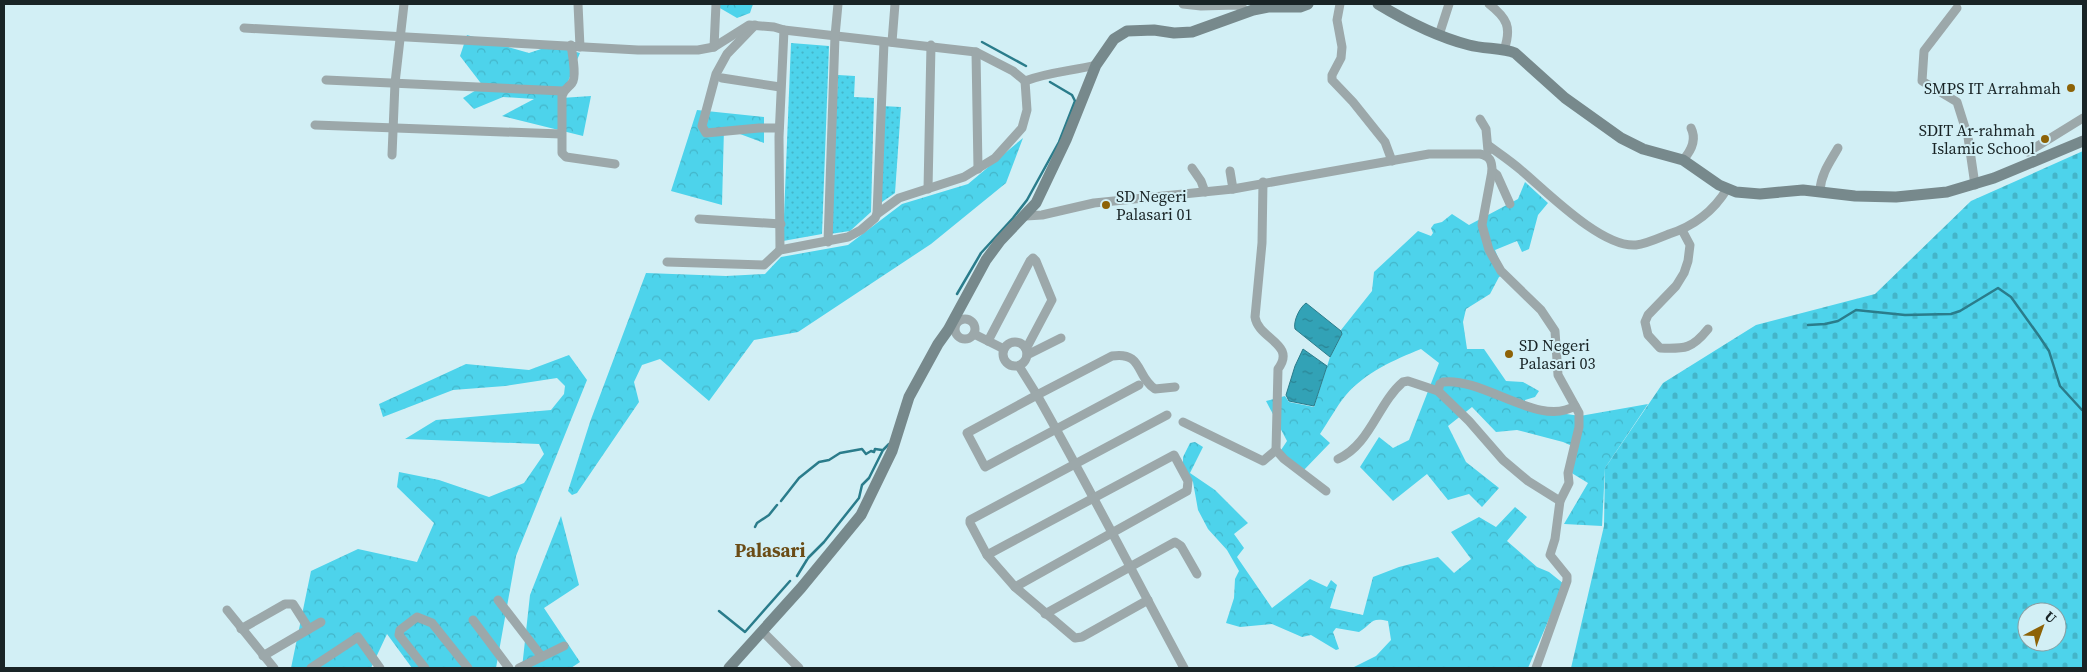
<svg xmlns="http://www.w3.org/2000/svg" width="2087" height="672" viewBox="0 0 2087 672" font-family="'Source Serif 4',serif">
<defs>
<pattern id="grass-dots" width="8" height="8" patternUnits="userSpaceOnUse" patternTransform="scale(1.25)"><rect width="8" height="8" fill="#4dd3eb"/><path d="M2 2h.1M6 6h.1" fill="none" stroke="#43b5c9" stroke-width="1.8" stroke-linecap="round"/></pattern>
<pattern id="forest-crowns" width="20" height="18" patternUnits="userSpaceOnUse" patternTransform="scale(1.25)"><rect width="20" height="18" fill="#4dd3eb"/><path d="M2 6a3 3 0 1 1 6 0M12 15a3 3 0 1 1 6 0" fill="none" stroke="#43b5c9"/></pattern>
<pattern id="cemetery-stones" width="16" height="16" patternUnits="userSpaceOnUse" patternTransform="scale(1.25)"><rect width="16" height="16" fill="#4dd3eb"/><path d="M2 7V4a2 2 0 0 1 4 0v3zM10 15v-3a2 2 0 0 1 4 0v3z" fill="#43b5c9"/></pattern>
<pattern id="water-ripples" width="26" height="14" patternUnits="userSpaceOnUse" patternTransform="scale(1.25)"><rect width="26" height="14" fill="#32a2b6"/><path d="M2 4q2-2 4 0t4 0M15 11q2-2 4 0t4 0" fill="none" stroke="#2a8494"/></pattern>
</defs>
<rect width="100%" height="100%" fill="#d2eff5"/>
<!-- grass -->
<g fill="url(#grass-dots)">
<polygon points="791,43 829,46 822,234 783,241"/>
<polygon points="838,75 855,76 854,97 874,98 871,212 850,231 830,234"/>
<polygon points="882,106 901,107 895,193 879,204"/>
</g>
<!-- forest -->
<g fill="url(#forest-crowns)">
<polygon points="713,4 753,4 750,13 737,18"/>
<polygon points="467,35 529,53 550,46 580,53 561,98 591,96 583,136 502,116 534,99 503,97 474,109 463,98 483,86 460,56"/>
<polygon points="697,110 764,117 764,143 724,128 722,205 671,191"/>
<polygon points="1023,138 1006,183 931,244 798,332 754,340 709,401 660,359 642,365 634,382 639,402 577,493 572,495 568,491 590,422 646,273 726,276 765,274 781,257 848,245 902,204 968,184"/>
<path d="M 1525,182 L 1548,203 L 1538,215 L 1529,249 L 1522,252 L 1517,241 L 1495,250 L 1505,274 L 1499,277 L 1490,294 L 1466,309 L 1463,322 L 1467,349 L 1484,349 L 1506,381 L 1523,382 L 1539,391 L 1535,397 L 1525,400 L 1526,408 L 1580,416 L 1648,404 L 1605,468 L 1602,526 L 1564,524 L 1588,483 L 1570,472 L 1577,448 L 1563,442 L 1517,430 L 1496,432 L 1472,407 L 1448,426 L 1466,462 L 1499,488 L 1482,507 L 1469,494 L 1448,500 L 1427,474 L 1393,501 L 1360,467 L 1379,437 L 1393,448 L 1409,440 L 1439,363 L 1421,349 C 1394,360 1366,372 1346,395 C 1336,407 1329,421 1320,434 L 1330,443 L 1302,472 L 1277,456 L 1287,441 L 1266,401 L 1285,396 L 1289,402 L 1314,407 L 1330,357 L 1342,335 L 1341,330 L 1372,291 L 1374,272 L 1418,231 L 1431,236 L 1433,233 L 1431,228 L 1434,224 L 1442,222 L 1452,214 L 1469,225 L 1518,199 Z"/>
<polygon points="569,355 587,380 516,556 496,668 412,668 387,634 371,668 291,668 311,571 358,549 417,562 434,523 397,487 399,472 439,480 489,497 524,483 544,454 539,444 405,439 436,420 551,410 564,394 565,386 557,378 505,386 453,390 383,417 379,404 466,364 529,370"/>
<path d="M 1195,442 L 1203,447 L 1190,473 L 1215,490 L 1248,523 L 1234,534 L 1244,548 L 1237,557 L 1272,608 L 1310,579 L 1327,587 L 1331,580 L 1337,585 L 1330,608 L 1363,615 L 1373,577 L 1399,567 L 1438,557 L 1454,573 L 1471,559 L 1451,532 L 1479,517 L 1496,527 L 1515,507 L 1527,517 L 1507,541 L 1537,567 L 1549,572 L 1564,584 L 1528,668 L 1352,668 L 1376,656 L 1391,640 L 1388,621 C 1369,617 1373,624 1359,632 L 1336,628 L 1333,632 L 1339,649 L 1336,650 L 1311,635 L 1302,637 L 1272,624 L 1240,627 L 1226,623 L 1234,598 L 1235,579 L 1239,571 L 1227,550 L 1208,529 L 1198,510 L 1193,482 L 1183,469 L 1183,457 L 1190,443 Z"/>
<polygon points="561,516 579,585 544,608 580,662 571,668 522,668 530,595"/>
</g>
<!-- cemetery -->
<path fill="url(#cemetery-stones)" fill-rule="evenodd" d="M 2083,151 L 2083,668 L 1571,668 L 1604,526 L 1605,468 L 1663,383 L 1756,325 L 1875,294 L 1971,201 ZM 2027,612 L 2057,612 L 2057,642 L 2027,642 Z"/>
<!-- water -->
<g fill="url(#water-ripples)" stroke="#2a7c8b">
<path d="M 1306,303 L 1341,331 L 1342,334 L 1330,357 L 1295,329 C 1293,322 1299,308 1306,303 Z"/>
<polygon points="1303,349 1327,366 1314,406 1289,401 1286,395 1295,366"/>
</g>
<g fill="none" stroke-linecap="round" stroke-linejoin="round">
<!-- stream -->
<g stroke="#2a7c8b" stroke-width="2.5">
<polyline points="982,42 1026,66"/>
<polyline points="957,294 981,253 1013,218 1027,200 1059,142 1075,101 1072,95 1050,82"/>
<polyline points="1808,325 1825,324 1838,321 1856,310 1905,315 1951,314 1960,311 1998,288 2011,297 2039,336 2049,351 2060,386 2082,410"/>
<polyline points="781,501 799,478 819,462 829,460 840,453 862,449 866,454 871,451 874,452 875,449 882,450"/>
<polyline points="755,527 757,523 769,515 777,505"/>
<polyline points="797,576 808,558 824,542 859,498 862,485 869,478 883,450 889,444"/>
<polyline points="719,611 745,632 790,581"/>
</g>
<!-- street -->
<g stroke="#9ca8aa" stroke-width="9">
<polyline points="578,4 580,47"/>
<polyline points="1183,4 1201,6 1237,5 1247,11"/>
<polyline points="1340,4 1337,20 1342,47 1341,58 1332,75 1332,80 1353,102 1385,142 1392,161"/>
<path d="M 1489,4 C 1507,18 1512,27 1504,50"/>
<polyline points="1957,8 1924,51 1922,81 1957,102 1968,137 1975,185"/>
<polyline points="755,25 727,54 716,74 702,126 706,133 759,128 779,128"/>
<path d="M 244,28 L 638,50 L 698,50 L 714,47 L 749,25 L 774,27 L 784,30 L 976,52 L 1013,71 L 1025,81 C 1049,72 1072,71 1096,65"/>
<polyline points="1439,35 1449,4"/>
<polyline points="892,42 895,4"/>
<path d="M 571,45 C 572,53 577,77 572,83 C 568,88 564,89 562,96 L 562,153 L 566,157 L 615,164"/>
<polyline points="714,47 716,4"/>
<polyline points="976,52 978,169"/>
<polyline points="722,78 780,87"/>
<polyline points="326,80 563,91"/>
<polyline points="1480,119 1486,129 1488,151"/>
<polyline points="315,125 561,134"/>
<path d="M 1489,146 C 1500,154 1512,162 1522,171 C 1547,192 1602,248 1636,245 C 1646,244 1659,238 1669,234 C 1694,226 1713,212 1727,189"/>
<polyline points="2028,152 2083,118"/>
<polyline points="392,155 395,83 404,4"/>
<path d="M 1683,160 C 1691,151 1697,140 1691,128"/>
<polyline points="1192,168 1201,181 1205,192"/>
<polyline points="1230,171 1233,189"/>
<polyline points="1492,171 1497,175 1510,204"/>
<path d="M 1263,182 L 1262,243 L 1255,317 C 1258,339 1297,344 1278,369 L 1276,450 L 1284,459 L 1326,491"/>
<polyline points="928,189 931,45"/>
<path d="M 1820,190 C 1821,174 1830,162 1838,148"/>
<polyline points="877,214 884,42"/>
<path d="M 1026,216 L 1042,215 L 1094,203 L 1233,189 L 1429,154 L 1480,154 C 1490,156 1492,161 1492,171 L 1482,225 L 1489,250 L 1501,271 L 1541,310 L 1555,331 L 1558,375 L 1579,413 L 1579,427 L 1568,473 L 1569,483 L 1560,501 L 1555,539 L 1550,555 L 1567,576 L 1567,581 L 1536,668"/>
<polyline points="699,219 781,224"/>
<path d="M 1682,230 L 1690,245 L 1688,261 L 1684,273 L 1676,286 L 1648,315 L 1645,322 L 1648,335 L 1660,348 C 1685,349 1692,349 1708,329"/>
<polyline points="828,242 835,36 838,4"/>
<polyline points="780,250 779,137 784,30"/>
<polyline points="667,262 764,265 780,250 848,237 861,230 875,218 877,214 899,198 964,177 995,158 1022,128 1027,110 1025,81"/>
<circle cx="965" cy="329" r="10"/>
<polyline points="974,334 1004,349"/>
<polyline points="988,341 1030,261 1033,258 1036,261 1052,300 1026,349"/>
<circle cx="1015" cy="354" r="12"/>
<polyline points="1027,355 1061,338"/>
<path d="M 1019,366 L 1037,395 L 1112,356 C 1143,351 1136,377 1155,389 L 1175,387"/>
<path d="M 1139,385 L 985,467 L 967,433 L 1037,395 C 1088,485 1135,577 1184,668"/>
<polyline points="1183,422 1263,461 1276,450"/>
<path d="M 1338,459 C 1370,445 1378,403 1403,382 L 1408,381 L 1438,391"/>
<path d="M 1560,501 L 1528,481 L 1503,460 L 1469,421 L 1438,391 L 1440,384 L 1443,382 C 1484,377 1539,428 1575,406"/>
<polyline points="987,555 1174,455 1188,481 1187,491 1015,587"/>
<polyline points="498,600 542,657"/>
<polyline points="1148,600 1082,637 1075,638 1015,587 987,555 970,523 970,520 1167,415"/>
<polyline points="227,610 274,668"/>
<polyline points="1045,614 1175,542 1181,546 1197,574"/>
<polyline points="473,620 509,668"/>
<polyline points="241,629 285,604 293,604 309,629 263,656"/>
<polyline points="309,629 321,622"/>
<polyline points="763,632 799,668"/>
<polyline points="311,668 358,637 380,668"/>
<polyline points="425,668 399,635 400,630 417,617 432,623 468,668"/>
<polyline points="519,668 564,646"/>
</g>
<!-- secondary -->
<g stroke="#77898c" stroke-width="11">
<path d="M 1378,4 C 1406,21 1438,37 1469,45 C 1484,49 1504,48 1515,53 L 1565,98 L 1621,138 L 1643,149 L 1683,160 L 1719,185 L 1736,192 L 1760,194 L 1803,190 L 1855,196 L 1896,197 L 1947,192 L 1994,178 L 2083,141"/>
<polyline points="729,668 801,588 861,515 892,451 909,397 938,344 948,330 986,260 1000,241 1036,203 1066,140 1096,65 1114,39 1127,31 1154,30 1174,33 1192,32 1253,10 1268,7 1300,7 1308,4"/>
</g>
</g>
<!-- markers -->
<g fill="#8d6206" stroke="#d2eff5" stroke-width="2">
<circle cx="2071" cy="88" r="5"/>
<circle cx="2045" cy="139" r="5"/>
<circle cx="1106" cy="205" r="5"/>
<circle cx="1509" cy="354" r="5"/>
</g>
<g text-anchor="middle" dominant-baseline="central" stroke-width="4" stroke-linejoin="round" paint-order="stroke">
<!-- poi labels -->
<g font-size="16" fill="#192426" stroke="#d2eff5" text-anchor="end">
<text x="2061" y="88">SMPS IT Arrahmah</text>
<text x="2035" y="130">SDIT Ar-rahmah<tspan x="2035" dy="18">Islamic School</tspan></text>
<text x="1116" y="196" text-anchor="start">SD Negeri<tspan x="1116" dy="18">Palasari 01</tspan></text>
<text x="1519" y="345" text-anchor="start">SD Negeri<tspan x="1519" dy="18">Palasari 03</tspan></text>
</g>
<!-- quarter labels -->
<g font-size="19" font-weight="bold" fill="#6b4c16" stroke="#d2eff5">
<text x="770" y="550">Palasari</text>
</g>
</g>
<!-- border -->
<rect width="2087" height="672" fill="none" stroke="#192426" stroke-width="10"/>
<!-- north arrow -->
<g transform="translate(2042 627) rotate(41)"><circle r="24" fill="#d2eff5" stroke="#889ea2"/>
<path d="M0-4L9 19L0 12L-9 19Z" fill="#8d6206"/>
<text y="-8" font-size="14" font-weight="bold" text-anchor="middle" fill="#192426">U</text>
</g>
</svg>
